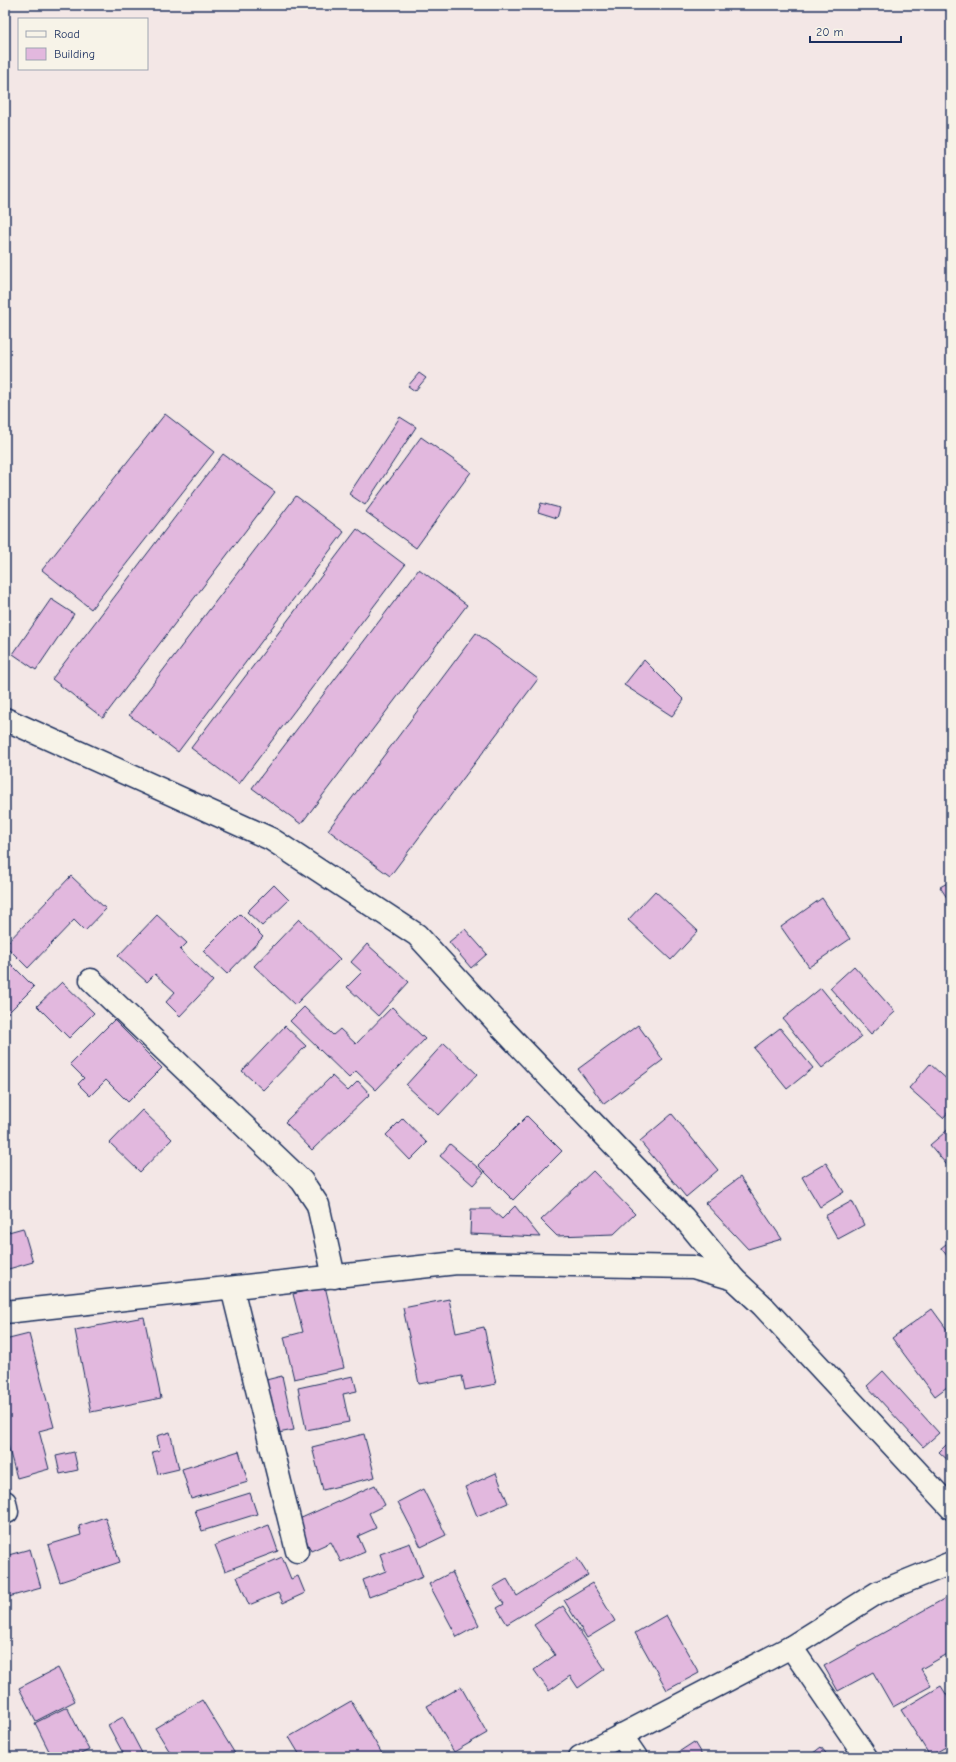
<svg xmlns="http://www.w3.org/2000/svg" width="956" height="1762" viewBox="0 0 956 1762" font-family="'Comic Neue',sans-serif">
<rect width="100%" height="100%" fill="#f3e7e6"/>
<filter id="ink" filterUnits="userSpaceOnUse"><feTurbulence type="fractalNoise" baseFrequency=".025" numOctaves="2"/><feDisplacementMap in="SourceGraphic" scale="8" xChannelSelector="R" yChannelSelector="G"/><feConvolveMatrix kernelMatrix="1 2 1 2 8 2 1 2 1" color-interpolation-filters="sRGB"/></filter>
<g filter="url(#ink)">
<!-- building -->
<g fill="#e2b8de" stroke="#1b2f5e">
<polygon points="419,373 426,378 415,391 408,386"/>
<polygon points="165,414 214,452 91,609 42,570"/>
<polygon points="400,417 416,427 365,505 349,494"/>
<polygon points="421,437 471,472 416,548 366,512"/>
<polygon points="223,454 275,492 103,718 52,679"/>
<polygon points="296,496 344,532 178,752 129,715"/>
<polygon points="541,503 560,508 557,518 538,512"/>
<polygon points="357,529 405,565 239,784 191,748"/>
<polygon points="419,569 467,605 301,824 252,788"/>
<polygon points="51,599 74,614 36,670 13,654"/>
<polygon points="476,633 538,679 390,876 328,830"/>
<polygon points="644,660 684,700 672,716 624,685"/>
<polygon points="71,876 106,909 85,931 74,920 28,968 5,945"/>
<polygon points="951,881 951,904 940,887"/>
<polygon points="274,885 289,900 262,926 247,912"/>
<polygon points="655,891 698,931 671,960 628,920"/>
<polygon points="822,898 850,939 809,967 781,927"/>
<polygon points="240,914 263,937 227,974 203,951"/>
<polygon points="157,915 187,943 180,950 213,981 180,1016 166,1002 175,992 155,974 147,982 118,956"/>
<polygon points="299,919 340,959 295,1005 254,966"/>
<polygon points="465,929 487,954 471,968 449,942"/>
<polygon points="367,944 409,982 378,1016 347,987 362,972 351,962"/>
<polygon points="5,958 34,987 5,1016"/>
<polygon points="854,966 895,1012 871,1034 830,988"/>
<polygon points="62,982 94,1013 69,1038 37,1006"/>
<polygon points="821,988 861,1037 822,1068 783,1019"/>
<polygon points="304,1007 333,1035 340,1029 356,1044 392,1007 425,1039 376,1090 356,1071 349,1078 290,1021"/>
<polygon points="114,1020 162,1068 128,1102 106,1080 90,1096 78,1084 84,1078 70,1064"/>
<polygon points="638,1025 663,1060 604,1104 578,1069"/>
<polygon points="285,1026 306,1046 263,1090 242,1071"/>
<polygon points="780,1028 813,1068 787,1089 754,1048"/>
<polygon points="444,1043 477,1074 439,1115 406,1085"/>
<polygon points="930,1064 951,1083 951,1109 943,1118 909,1088"/>
<polygon points="332,1076 348,1091 358,1081 370,1094 312,1150 285,1122"/>
<polygon points="142,1110 172,1139 140,1172 110,1143"/>
<polygon points="672,1114 718,1170 686,1197 640,1141"/>
<polygon points="527,1116 562,1151 513,1200 478,1165"/>
<polygon points="403,1118 427,1143 410,1160 386,1135"/>
<polygon points="951,1127 951,1170 930,1145"/>
<polygon points="450,1144 484,1173 473,1185 440,1156"/>
<polygon points="826,1163 844,1192 820,1207 802,1177"/>
<polygon points="593,1171 635,1214 614,1234 557,1236 541,1220"/>
<polygon points="740,1177 782,1239 748,1249 705,1203"/>
<polygon points="852,1201 864,1225 838,1239 825,1216"/>
<polygon points="515,1206 540,1237 470,1234 471,1209 491,1209 502,1219"/>
<polygon points="23,1228 33,1262 5,1270 5,1233"/>
<polygon points="951,1240 951,1261 941,1248"/>
<polygon points="325,1286 344,1368 294,1379 284,1337 303,1332 293,1294"/>
<polygon points="449,1299 456,1333 484,1327 496,1384 465,1390 462,1376 419,1384 403,1308"/>
<polygon points="932,1309 951,1335 951,1384 935,1396 892,1338"/>
<polygon points="144,1317 161,1398 91,1412 75,1330"/>
<polygon points="29,1334 54,1427 39,1431 49,1469 17,1478 5,1435 5,1340"/>
<polygon points="883,1371 939,1433 923,1447 867,1386"/>
<polygon points="282,1376 294,1430 278,1433 266,1380"/>
<polygon points="353,1376 357,1391 343,1394 349,1422 306,1430 298,1388"/>
<polygon points="170,1432 179,1469 158,1474 152,1452 160,1450 157,1436"/>
<polygon points="364,1434 375,1477 323,1490 312,1447"/>
<polygon points="951,1440 951,1463 939,1452"/>
<polygon points="239,1451 248,1482 191,1499 182,1469"/>
<polygon points="74,1452 78,1470 60,1474 56,1456"/>
<polygon points="496,1473 508,1503 477,1516 465,1487"/>
<polygon points="375,1485 385,1505 369,1513 376,1528 358,1536 365,1552 341,1562 331,1542 311,1551 297,1520"/>
<polygon points="423,1489 446,1535 421,1547 398,1502"/>
<polygon points="250,1493 257,1514 202,1531 195,1510"/>
<polygon points="105,1517 120,1562 60,1582 48,1545 81,1535 79,1526"/>
<polygon points="269,1525 278,1551 225,1571 215,1545"/>
<polygon points="410,1543 423,1577 369,1597 363,1580 386,1571 380,1554"/>
<polygon points="30,1549 41,1588 5,1598 5,1556"/>
<polygon points="282,1557 291,1579 298,1576 305,1593 283,1603 278,1593 249,1605 237,1577"/>
<polygon points="577,1558 588,1575 507,1624 497,1608 504,1604 493,1587 507,1579 517,1596"/>
<polygon points="452,1572 479,1625 457,1637 429,1584"/>
<polygon points="592,1583 615,1621 587,1638 564,1600"/>
<polygon points="951,1595 951,1652 921,1669 931,1686 893,1707 873,1672 838,1691 824,1666"/>
<polygon points="563,1606 605,1669 578,1688 570,1676 549,1691 534,1670 555,1655 534,1625"/>
<polygon points="666,1615 699,1673 667,1690 635,1633"/>
<polygon points="58,1668 75,1701 36,1721 19,1688"/>
<polygon points="941,1686 951,1702 951,1744 930,1756 901,1710"/>
<polygon points="461,1687 487,1733 454,1752 427,1706"/>
<polygon points="202,1700 237,1757 173,1757 155,1728"/>
<polygon points="351,1701 384,1757 301,1757 289,1737"/>
<polygon points="67,1707 89,1750 75,1757 52,1757 35,1723"/>
<polygon points="123,1717 144,1757 125,1757 108,1725"/>
<polygon points="694,1742 703,1757 671,1757"/>
<polygon points="821,1747 829,1757 808,1757"/>
</g>
<g fill="none" stroke-linecap="round" stroke-linejoin="round">
<!-- street casing -->
<g stroke="#1b2f5e" stroke-width="25">
<g id="street">
<polyline points="5,719 271,839 417,935 502,1028 683,1217 734,1279"/>
<polyline points="91,980 302,1181 318,1205 334,1277"/>
<polyline points="232,1288 297,1551"/>
<polyline points="5,1502 7,1512"/>
<polyline points="791,1647 866,1757"/>
<polyline points="621,1735 636,1757"/>
<polyline points="580,1757 791,1647 877,1593 951,1563"/>
</g>
</g>
<!-- secondary casing -->
<g stroke="#1b2f5e" stroke-width="25">
<polyline id="secondary" points="5,1312 457,1263 693,1267 734,1279 762,1305 951,1508"/>
</g>
<!-- street -->
<use href="#street" stroke="#f7f3e8" stroke-width="22"/>
<!-- secondary -->
<use href="#secondary" stroke="#f7f3e8" stroke-width="22"/>
</g>
</g>
<!-- margin -->
<rect width="956" height="1762" fill="none" stroke="#f7f3e8" stroke-width="20"/>
<rect x="10" y="10" width="936" height="1742" fill="none" stroke="#1b2f5e" stroke-width="1.5" filter="url(#ink)"/>
<!-- legend -->
<rect x="18" y="18" width="130" height="52" fill="#f7f3e8" stroke="#9fa5b1"/>
<rect x="26" y="31" width="20" height="6" fill="#f7f3e8" stroke="#9fa5b1"/>
<text x="54" y="38" font-size="12" fill="#1b2f5e">Road</text>
<rect x="26" y="48" width="20" height="12" fill="#e2b8de" stroke="#9fa5b1"/>
<text x="54" y="58" font-size="12" fill="#1b2f5e">Building</text>
<!-- scale -->
<path d="M810 36v6h91v-6" fill="none" stroke="#1b2f5e" stroke-width="2"/>
<text x="816" y="36" font-size="12" fill="#1b2f5e" stroke="#f7f3e8" stroke-width="3" paint-order="stroke">20 m</text>
</svg>
